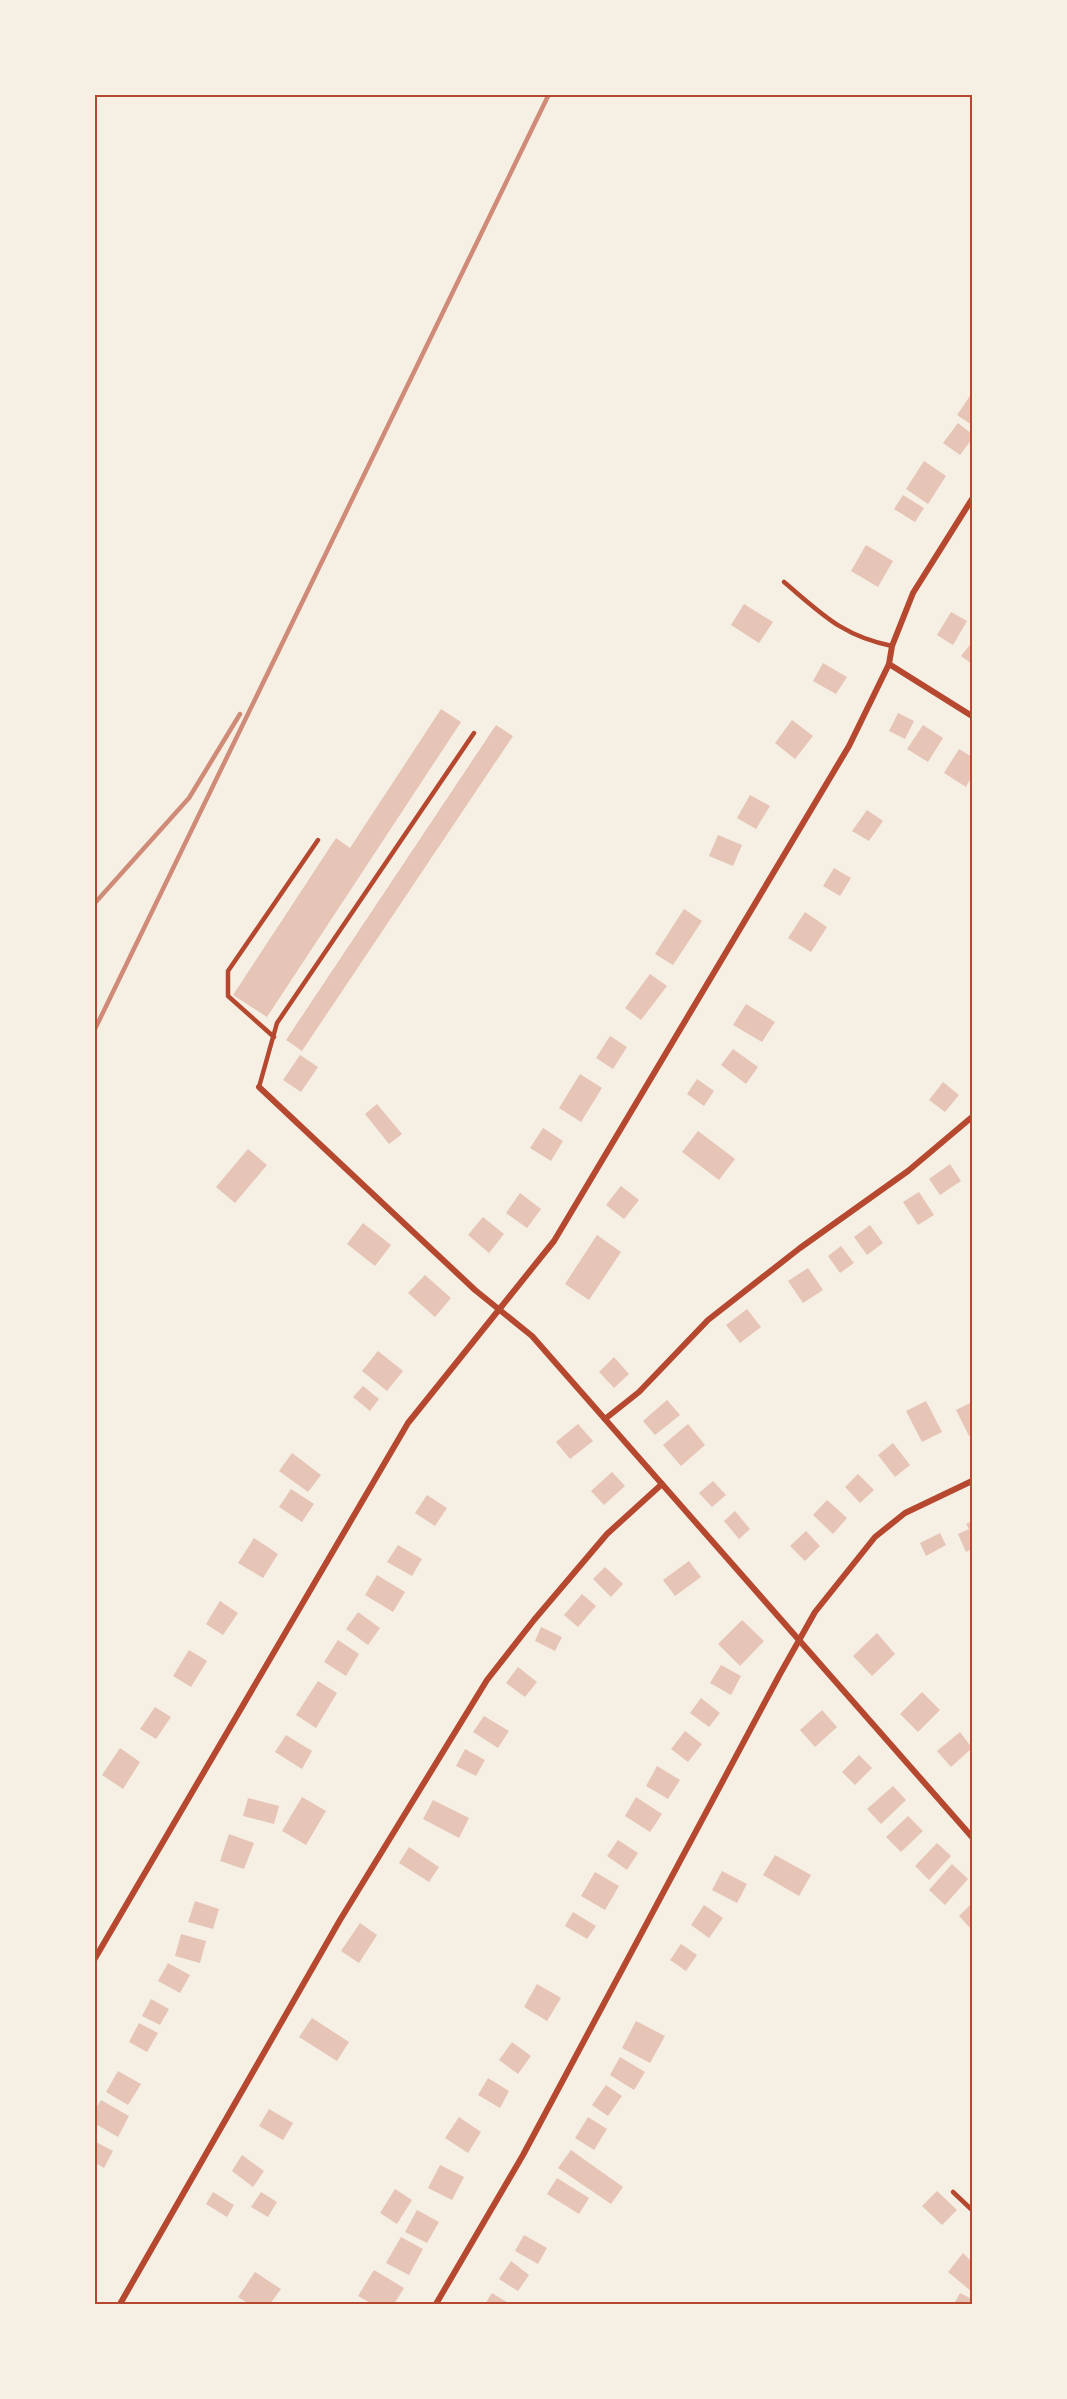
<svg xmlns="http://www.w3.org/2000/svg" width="1067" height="2399" viewBox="0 0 1067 2399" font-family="'Exo 2',sans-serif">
<rect width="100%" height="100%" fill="#f6efe4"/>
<!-- building -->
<g fill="#e6c5b7">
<polygon points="970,396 972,398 972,425 957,415"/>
<polygon points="958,423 972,434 972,439 960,455 943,443"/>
<polygon points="924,461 946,476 928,504 906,489"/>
<polygon points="903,495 924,508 915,522 894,509"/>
<polygon points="866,545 893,561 878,587 851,571"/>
<polygon points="744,604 773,622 759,643 731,625"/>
<polygon points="951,612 967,621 953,645 937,635"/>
<polygon points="972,642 972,664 961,656"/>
<polygon points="823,663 847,677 836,694 813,681"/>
<polygon points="441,709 461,722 267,1017 233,995 336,838 350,848"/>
<polygon points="898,713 914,721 905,739 889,731"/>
<polygon points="792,720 813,736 795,759 775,743"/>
<polygon points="496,725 513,736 302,1051 286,1040"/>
<polygon points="923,725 943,738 928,762 907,749"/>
<polygon points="959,749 972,757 972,776 966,787 944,773"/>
<polygon points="750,795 770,806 756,829 737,818"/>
<polygon points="867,810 883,821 869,841 852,831"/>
<polygon points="718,835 742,845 733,866 709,856"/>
<polygon points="834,868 851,878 840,896 823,886"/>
<polygon points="684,909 702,921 673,965 655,954"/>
<polygon points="805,912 827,927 811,952 788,938"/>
<polygon points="650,974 667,986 641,1020 625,1008"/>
<polygon points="746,1004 775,1022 762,1042 733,1025"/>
<polygon points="610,1036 627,1047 613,1069 596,1058"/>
<polygon points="733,1049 758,1067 746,1084 721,1065"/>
<polygon points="300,1055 318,1067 301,1092 283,1080"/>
<polygon points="580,1074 602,1088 581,1122 559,1108"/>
<polygon points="697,1079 714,1091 704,1106 687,1094"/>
<polygon points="943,1082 959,1095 945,1112 929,1100"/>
<polygon points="377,1104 402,1134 389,1144 365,1114"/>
<polygon points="543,1128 563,1141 551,1161 530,1148"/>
<polygon points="698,1131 735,1159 719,1180 682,1152"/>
<polygon points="248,1149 267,1165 235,1203 216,1187"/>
<polygon points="950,1164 961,1181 940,1195 929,1179"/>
<polygon points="621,1186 639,1200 624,1219 606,1205"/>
<polygon points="919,1192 934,1215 918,1225 903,1202"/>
<polygon points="520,1193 541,1209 527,1228 506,1213"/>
<polygon points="483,1217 504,1234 489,1253 468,1235"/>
<polygon points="363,1223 391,1245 375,1266 347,1244"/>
<polygon points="870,1225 883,1243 867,1255 854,1237"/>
<polygon points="597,1235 621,1252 589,1300 565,1284"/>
<polygon points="841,1246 854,1263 840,1273 828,1256"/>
<polygon points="808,1268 823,1290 803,1303 788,1281"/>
<polygon points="425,1275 451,1298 435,1317 408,1293"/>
<polygon points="747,1309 761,1327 740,1343 726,1325"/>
<polygon points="378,1351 403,1371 387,1391 362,1371"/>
<polygon points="614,1357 629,1374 614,1388 599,1372"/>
<polygon points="363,1386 379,1399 370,1411 353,1397"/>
<polygon points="667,1400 680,1415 655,1435 643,1421"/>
<polygon points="926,1401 942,1432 922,1442 906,1411"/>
<polygon points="972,1402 972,1434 969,1436 956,1410"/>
<polygon points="578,1424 593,1441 570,1459 556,1442"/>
<polygon points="688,1424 705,1445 681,1466 663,1445"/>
<polygon points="893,1443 910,1465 895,1477 878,1455"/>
<polygon points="292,1453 321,1475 308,1492 279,1471"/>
<polygon points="612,1472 625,1486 604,1505 591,1491"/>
<polygon points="858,1474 874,1490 860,1503 845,1487"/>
<polygon points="713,1481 726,1495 712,1507 699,1493"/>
<polygon points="291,1489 314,1504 302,1522 279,1507"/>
<polygon points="427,1495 447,1508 435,1526 415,1513"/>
<polygon points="827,1500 847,1518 833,1534 813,1515"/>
<polygon points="735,1511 750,1529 739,1539 724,1521"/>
<polygon points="972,1521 972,1549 966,1552 958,1534 969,1529 966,1524"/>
<polygon points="806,1531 820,1546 805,1561 790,1546"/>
<polygon points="940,1533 946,1545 926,1556 920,1543"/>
<polygon points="254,1538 278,1554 263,1578 238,1563"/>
<polygon points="398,1545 422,1559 412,1576 387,1562"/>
<polygon points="689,1561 701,1577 675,1596 663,1580"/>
<polygon points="605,1567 623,1584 611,1597 593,1579"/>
<polygon points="377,1575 405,1592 393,1612 365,1595"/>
<polygon points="582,1594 596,1606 578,1627 564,1615"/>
<polygon points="220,1601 238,1613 223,1635 206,1624"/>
<polygon points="358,1612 380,1628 368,1645 346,1629"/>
<polygon points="742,1620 764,1641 740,1666 718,1644"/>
<polygon points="541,1627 562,1637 555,1651 535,1641"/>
<polygon points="877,1633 895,1654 872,1676 853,1656"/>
<polygon points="338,1640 359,1654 346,1676 324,1662"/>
<polygon points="189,1650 207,1661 191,1687 173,1676"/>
<polygon points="721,1665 741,1676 731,1695 710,1683"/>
<polygon points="518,1667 537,1682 525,1697 506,1683"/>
<polygon points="318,1681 337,1693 316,1728 296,1715"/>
<polygon points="922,1692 940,1710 918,1732 900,1714"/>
<polygon points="701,1698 720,1713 709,1727 690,1713"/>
<polygon points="155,1707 171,1717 156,1739 140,1729"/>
<polygon points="822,1710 837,1727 815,1747 800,1730"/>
<polygon points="484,1716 509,1731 498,1748 473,1732"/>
<polygon points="685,1731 702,1744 688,1762 671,1749"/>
<polygon points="960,1732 972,1748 951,1767 937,1751"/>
<polygon points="286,1735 312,1751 302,1769 275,1752"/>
<polygon points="120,1748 140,1762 123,1789 102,1775"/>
<polygon points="465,1749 485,1760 476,1776 456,1766"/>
<polygon points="859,1755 872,1768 855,1785 842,1772"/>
<polygon points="657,1766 680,1780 668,1799 646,1786"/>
<polygon points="893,1786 906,1800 881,1824 867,1809"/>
<polygon points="302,1797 326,1811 306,1845 282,1831"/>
<polygon points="636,1797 662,1814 650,1832 625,1816"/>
<polygon points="248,1798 279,1806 274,1824 243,1816"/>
<polygon points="433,1800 469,1818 459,1838 423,1819"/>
<polygon points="908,1816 923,1831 901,1852 886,1837"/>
<polygon points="229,1834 254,1843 244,1869 220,1861"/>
<polygon points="618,1840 638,1853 627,1870 607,1856"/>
<polygon points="937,1843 951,1856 929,1880 915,1866"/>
<polygon points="409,1847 439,1867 429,1882 399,1863"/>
<polygon points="775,1855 811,1875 799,1896 763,1875"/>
<polygon points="952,1864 968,1879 945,1905 929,1890"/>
<polygon points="722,1871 747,1884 737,1903 712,1890"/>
<polygon points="595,1872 619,1886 605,1910 581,1896"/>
<polygon points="195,1901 219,1909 213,1929 188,1922"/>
<polygon points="972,1903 972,1930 959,1916"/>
<polygon points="704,1905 723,1918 709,1938 691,1925"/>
<polygon points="573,1912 596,1926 587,1939 565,1926"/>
<polygon points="360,1923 377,1935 359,1963 341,1951"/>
<polygon points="181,1934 206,1941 200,1963 175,1956"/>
<polygon points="681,1944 697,1955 686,1971 670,1960"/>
<polygon points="168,1963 190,1975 180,1993 158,1981"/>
<polygon points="537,1984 561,1998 547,2021 524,2007"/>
<polygon points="151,1999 169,2009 160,2025 142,2016"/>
<polygon points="312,2018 349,2042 337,2061 299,2037"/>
<polygon points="636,2021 665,2036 650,2063 622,2048"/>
<polygon points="139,2023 158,2033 147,2052 129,2042"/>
<polygon points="512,2042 531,2056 518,2074 499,2060"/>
<polygon points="620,2057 645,2072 634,2090 610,2075"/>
<polygon points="118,2071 141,2084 128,2105 106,2092"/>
<polygon points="488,2078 509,2091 500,2108 478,2095"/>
<polygon points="606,2085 622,2096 608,2116 592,2105"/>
<polygon points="101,2100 129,2116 118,2137 94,2123 94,2111"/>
<polygon points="269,2109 293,2123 283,2140 259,2126"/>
<polygon points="459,2117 481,2132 468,2153 445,2138"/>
<polygon points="588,2117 607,2129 594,2150 575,2138"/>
<polygon points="94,2141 113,2151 104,2168 94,2162"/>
<polygon points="571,2150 623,2187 611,2204 558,2168"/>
<polygon points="242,2155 264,2171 253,2187 232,2171"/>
<polygon points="440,2165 464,2177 452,2200 428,2188"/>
<polygon points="557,2178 589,2198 579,2214 547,2194"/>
<polygon points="395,2189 412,2200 397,2224 380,2213"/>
<polygon points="937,2191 957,2210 942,2225 922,2206"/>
<polygon points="213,2192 234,2205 227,2217 206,2204"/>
<polygon points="261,2192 277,2202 268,2217 251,2207"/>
<polygon points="417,2210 439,2222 427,2243 405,2232"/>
<polygon points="524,2235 547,2248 538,2264 515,2251"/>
<polygon points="401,2237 423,2249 409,2275 386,2263"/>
<polygon points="963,2253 972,2262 972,2292 948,2272"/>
<polygon points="511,2261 529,2275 518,2291 499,2279"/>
<polygon points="374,2270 404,2288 394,2304 372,2304 358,2296"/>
<polygon points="255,2272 281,2289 270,2304 249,2304 238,2297"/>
<polygon points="492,2293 510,2304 485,2304"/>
<polygon points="960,2293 972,2299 972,2304 954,2304"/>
</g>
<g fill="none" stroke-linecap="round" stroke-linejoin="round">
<!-- service -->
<g stroke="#b5482f" stroke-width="4.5">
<path d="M 784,582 C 822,614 842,636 892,646"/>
<polyline points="274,1037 228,996 228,971 318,840"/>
<polyline points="259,1087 277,1023 474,733"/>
<polyline points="953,2192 972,2210"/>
</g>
<!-- minor -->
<g stroke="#b5482f" stroke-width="6">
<polyline points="889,664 972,716"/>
<polyline points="259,1087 475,1290 532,1336 972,1837"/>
<polyline points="605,1419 639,1392 708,1320 800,1248 908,1171 972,1117"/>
<polyline points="94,1960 408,1423 554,1241 849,746 889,664 892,646 913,593 972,499"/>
<polyline points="120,2304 340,1920 487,1680 534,1620 607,1534 662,1484"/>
<polyline points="436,2304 523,2155 780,1674 815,1612 875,1537 905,1513 972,1481"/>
</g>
<!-- rail -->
<g stroke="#cf8b77" stroke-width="4.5">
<polyline points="94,904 189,798 240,714"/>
<polyline points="94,1031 549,94"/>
</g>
</g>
<!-- border -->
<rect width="1067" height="2399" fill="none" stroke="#f6efe4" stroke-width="192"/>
<rect x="96" y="96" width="875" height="2207" fill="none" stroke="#b5482f" stroke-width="2"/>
</svg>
